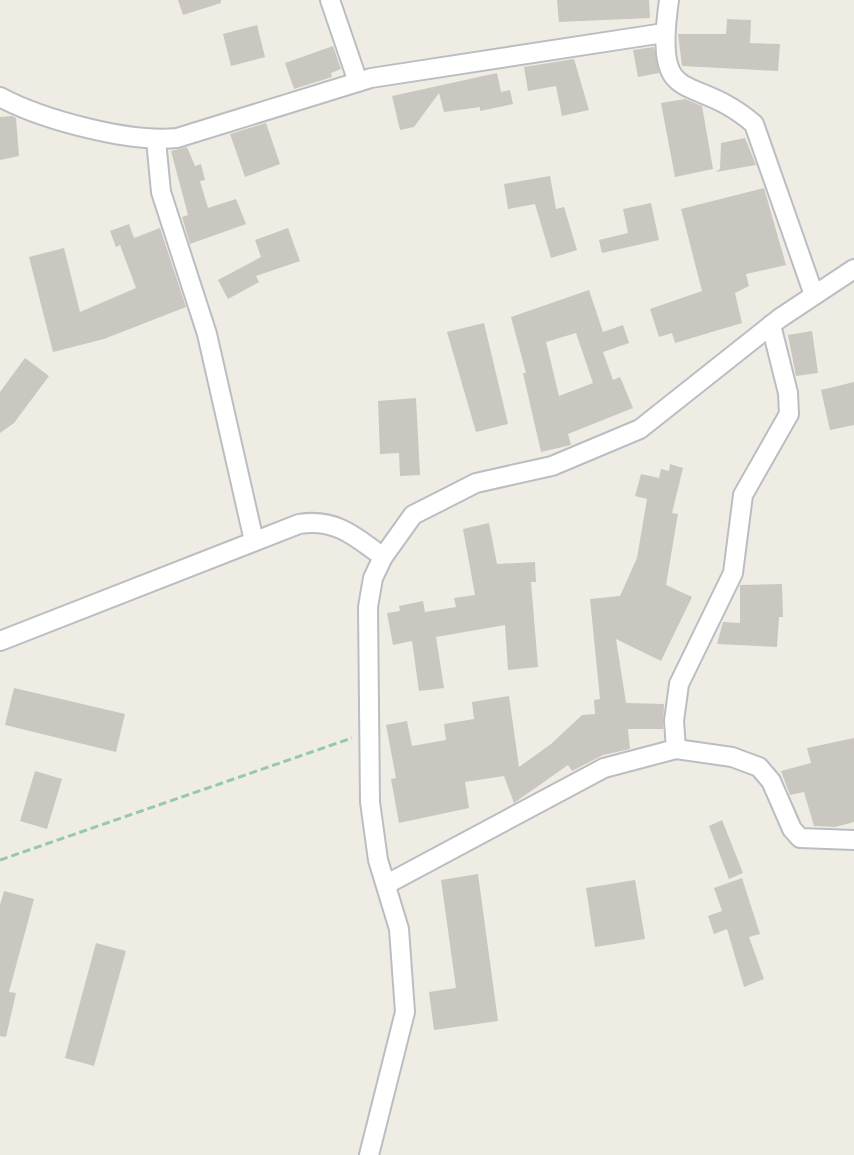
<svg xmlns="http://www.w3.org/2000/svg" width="854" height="1155" viewBox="0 0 854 1155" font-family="Commissioner,sans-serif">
<rect width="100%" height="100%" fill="#efede3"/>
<!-- building -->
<g fill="#cac6c0" fill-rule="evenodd">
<polygon points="178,0 221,0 221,3 183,15"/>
<polygon points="557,0 649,0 650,18 559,22"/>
<polygon points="727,19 751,20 750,43 780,44 778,71 682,66 678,34 726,34"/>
<polygon points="257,25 265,57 231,66 223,34"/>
<polygon points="333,46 341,69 331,73 332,77 294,89 285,63"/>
<polygon points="654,47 659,73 638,77 633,50"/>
<polygon points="574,59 589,110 562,116 556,86 528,91 524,67"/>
<polygon points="497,73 501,92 510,90 513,104 480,111 480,107 444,112 439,93 414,127 400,130 392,96"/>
<polygon points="685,99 702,106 713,169 675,177 661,103"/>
<polygon points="12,116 16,118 19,156 0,160 0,117"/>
<polygon points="266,123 280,164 245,177 230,134"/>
<polygon points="745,138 756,165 716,172 720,169 721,143"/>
<polygon points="187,147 195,166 201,164 205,180 200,181 208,208 236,199 246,224 190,244 182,217 188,215 171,151"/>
<polygon points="550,176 556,209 564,207 577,250 551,258 535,204 508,209 504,184"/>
<polygon points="764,188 786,265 746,274 749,286 735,293 742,323 675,343 672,333 659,337 650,309 702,291 681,209"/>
<polygon points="651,203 659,240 602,253 599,240 628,233 623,209"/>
<polygon points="129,224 134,238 160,228 186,307 104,339 53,352 29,257 64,248 80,312 136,288 120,245 116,247 110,231"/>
<polygon points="288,228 300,261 256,276 259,282 228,299 218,280 261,257 255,240"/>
<path d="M 589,290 L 603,332 L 623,325 L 629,343 L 603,352 L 613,380 L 620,377 L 633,408 L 568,434 L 571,445 L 541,452 L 523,373 L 526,373 L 511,317 ZM 576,333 L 593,383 L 559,396 L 546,342 Z"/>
<polygon points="484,323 508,424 476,432 447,332"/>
<polygon points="812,331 818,373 796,376 788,335"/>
<polygon points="25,358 49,376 14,423 0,433 0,392"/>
<polygon points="854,382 854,425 830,430 821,390"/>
<polygon points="416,398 420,475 400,476 399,453 380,454 378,401"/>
<polygon points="670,464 683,468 672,513 678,514 666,585 692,597 661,661 616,639 626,703 664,704 663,729 628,729 630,749 603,755 572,771 568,765 514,803 504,776 465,782 469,808 399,823 391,779 396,778 386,725 407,721 412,746 446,740 444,724 474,719 472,702 509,696 519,767 551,744 582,715 595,714 594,700 600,699 590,599 620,596 637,558 647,499 635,496 641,474 659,478 661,469 669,471"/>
<polygon points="489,523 497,564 535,562 536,582 531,582 538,667 508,670 505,625 436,637 444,688 419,691 412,641 393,645 387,613 400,611 399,606 423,601 425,612 456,607 454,598 475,595 463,529"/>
<polygon points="782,584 783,617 779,617 777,647 717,644 723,622 740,623 740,585"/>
<polygon points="14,688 125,714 116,752 5,725"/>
<polygon points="854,738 854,822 835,827 814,826 804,792 790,795 781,771 811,763 807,748"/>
<polygon points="35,771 62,779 47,829 20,821"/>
<polygon points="722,820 743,873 729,879 709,826"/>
<polygon points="478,874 498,1021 434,1030 429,992 456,988 441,880"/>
<polygon points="742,878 760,934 749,937 764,979 744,987 727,929 714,934 708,916 722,911 714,888"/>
<polygon points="635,880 645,939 595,947 586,888"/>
<polygon points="4,891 34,899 9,992 16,993 6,1037 0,1036 0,905"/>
<polygon points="96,943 126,951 94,1066 65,1058"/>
</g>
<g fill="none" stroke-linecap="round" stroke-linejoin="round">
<!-- minor casing -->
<g stroke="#bbbdc3" stroke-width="22">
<g id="minor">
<polyline points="330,0 358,82"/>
<path d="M 669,0 C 653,113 692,70 754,124 L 814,295"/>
<path d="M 0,97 C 43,120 130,143 177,138 L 371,78 L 664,33"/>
<polyline points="156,140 161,192 207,334 254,541"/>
<path d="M 0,641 L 299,524 C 335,518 355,536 383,557"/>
<polyline points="676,749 674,721 679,684 733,573 743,495 789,414 788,393 771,325"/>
<polyline points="387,884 604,768 676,749 732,757 759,767 771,781 792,829 800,838 854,840"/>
<polyline points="369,1155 405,1012 399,929 378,860 370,802 368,607 373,578 383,557 413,515 476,483 552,466 640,429 780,318 854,269"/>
</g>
</g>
<!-- path -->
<polyline stroke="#96caa6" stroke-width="3" stroke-dasharray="8 4" stroke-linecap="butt" points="0,860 352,738"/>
<!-- minor -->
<use href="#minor" stroke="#fff" stroke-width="18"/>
</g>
</svg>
